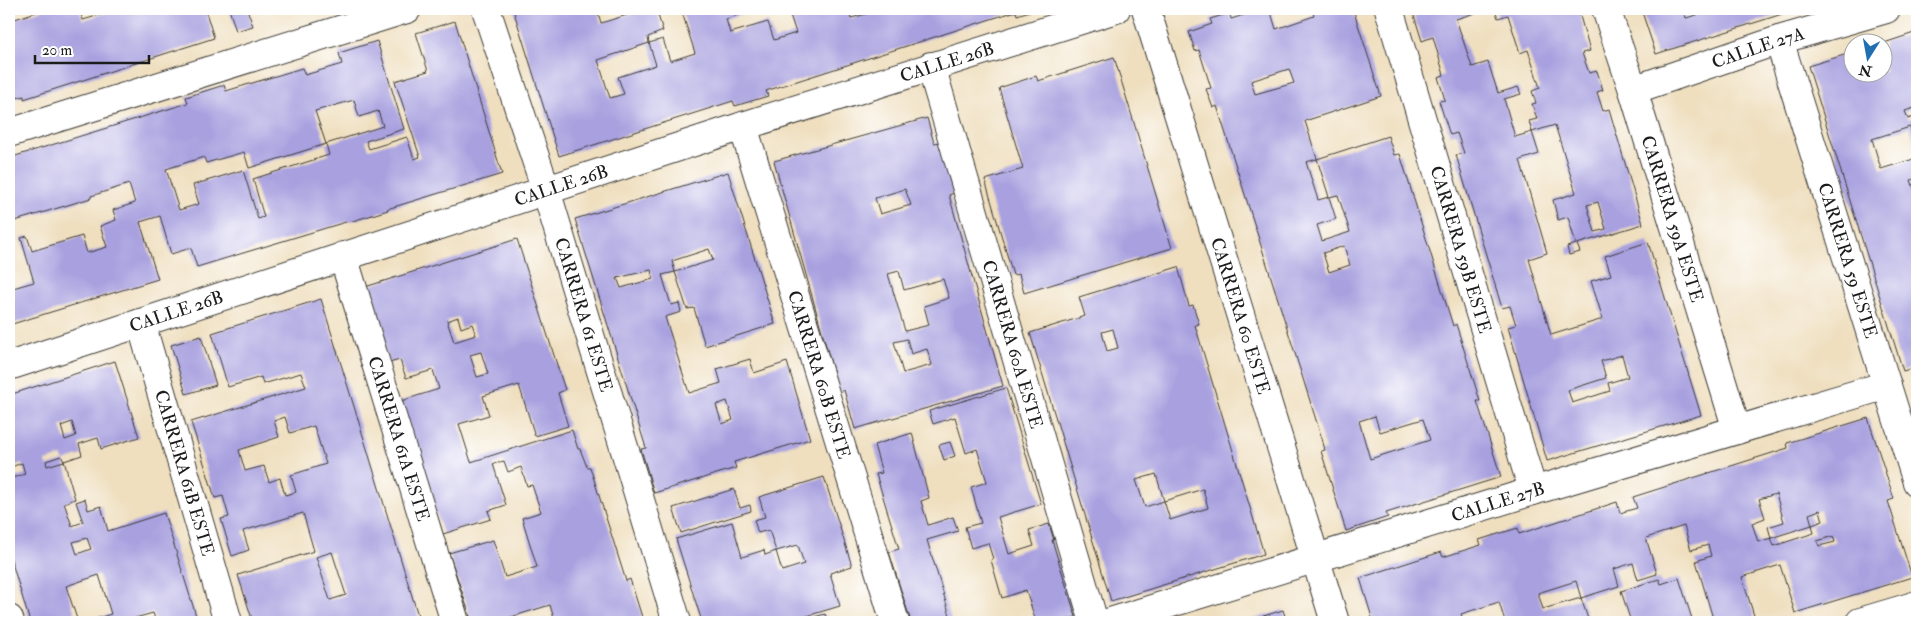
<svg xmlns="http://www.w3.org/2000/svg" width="1926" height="631" viewBox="0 0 1926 631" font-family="'IM FELL Double Pica',serif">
<rect width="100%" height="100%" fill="#fff"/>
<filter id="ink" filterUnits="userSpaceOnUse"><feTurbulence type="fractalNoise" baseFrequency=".02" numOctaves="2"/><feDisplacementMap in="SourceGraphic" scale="10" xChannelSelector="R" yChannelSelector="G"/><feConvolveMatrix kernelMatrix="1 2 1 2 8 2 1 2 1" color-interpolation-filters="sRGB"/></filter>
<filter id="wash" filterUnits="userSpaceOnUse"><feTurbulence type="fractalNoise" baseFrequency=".0096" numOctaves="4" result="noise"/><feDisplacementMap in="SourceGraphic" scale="20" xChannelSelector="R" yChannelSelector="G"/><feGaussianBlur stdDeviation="1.12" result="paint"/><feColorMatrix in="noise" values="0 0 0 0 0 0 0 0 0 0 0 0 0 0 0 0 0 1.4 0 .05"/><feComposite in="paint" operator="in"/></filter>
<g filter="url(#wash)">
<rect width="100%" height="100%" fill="#efdfbf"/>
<g id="blocks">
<!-- building -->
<g fill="#a8a0df" fill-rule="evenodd">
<polygon points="45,9 79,9 83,20 120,9 122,11 129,9 205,9 214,38 24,99 24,96 9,100 9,21"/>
<polygon points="229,9 247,9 253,26 236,31"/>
<path d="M 513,9 L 597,9 L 601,23 L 640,11 L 639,9 L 667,9 L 657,12 L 663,31 L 648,37 L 649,43 L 663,39 L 670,61 L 695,53 L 681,9 L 757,9 L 726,19 L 730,33 L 768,22 L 774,40 L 796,33 L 788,9 L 848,9 L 851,18 L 870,13 L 869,9 L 1036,9 L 1017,15 L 1016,11 L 772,89 L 766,91 L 768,96 L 735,106 L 733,101 L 559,156 ZM 649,43 L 656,65 L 618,77 L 624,94 L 610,98 L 598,60 Z"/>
<path d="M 1263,9 L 1270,9 L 1276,29 L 1314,16 L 1312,9 L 1353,9 L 1381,96 L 1305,121 L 1317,159 L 1388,136 L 1394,155 L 1400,154 L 1453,326 L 1456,324 L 1480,401 L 1477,401 L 1501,477 L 1386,513 L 1388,517 L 1346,531 L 1321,451 L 1325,450 L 1322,439 L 1217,106 L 1213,108 L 1206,89 L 1211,88 L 1199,50 L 1195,51 L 1189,32 L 1212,24 L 1210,19 L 1230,13 L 1231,19 ZM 1289,69 L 1294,83 L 1255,94 L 1251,81 ZM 1317,159 L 1329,197 L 1338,195 L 1350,232 L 1322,241 L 1317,225 L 1336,219 L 1329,197 L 1318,200 L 1306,162 ZM 1344,246 L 1350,265 L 1329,272 L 1323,253 ZM 1375,416 L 1380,432 L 1423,419 L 1430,440 L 1370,459 L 1359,421 Z"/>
<path d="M 1412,9 L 1473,9 L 1475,13 L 1456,19 L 1472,67 L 1488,62 L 1498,93 L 1518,87 L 1521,94 L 1504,99 L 1515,137 L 1532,132 L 1539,154 L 1520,160 L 1547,253 L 1529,259 L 1551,335 L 1603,319 L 1591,281 L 1611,275 L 1605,256 L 1648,242 L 1701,415 L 1547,461 L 1508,327 L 1516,325 L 1510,306 L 1502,308 L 1456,155 L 1464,153 L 1457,133 L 1450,135 L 1439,101 L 1445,100 L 1438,77 L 1444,75 L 1433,37 L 1422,41 ZM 1622,355 L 1628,377 L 1608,383 L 1610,391 L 1572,403 L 1568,390 L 1606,378 L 1601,361 Z"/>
<path d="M 1495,9 L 1578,9 L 1590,51 L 1582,53 L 1589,73 L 1597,71 L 1603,90 L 1597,92 L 1603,111 L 1609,109 L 1643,224 L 1577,244 L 1580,252 L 1569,255 L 1567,247 L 1576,244 L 1568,217 L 1558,220 L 1553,200 L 1576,193 L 1573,183 L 1555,125 L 1532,132 L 1529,121 L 1537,119 L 1532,104 L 1536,103 L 1532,91 L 1540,88 L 1528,50 L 1520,53 L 1508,15 L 1498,18 ZM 1598,202 L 1606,229 L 1595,232 L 1587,205 Z"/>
<polygon points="1641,9 1683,9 1686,18 1717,9 1798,9 1656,54"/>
<path d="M 455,21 L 502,174 L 387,209 L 388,210 L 366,217 L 349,222 L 349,221 L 197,267 L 191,248 L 171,254 L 160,216 L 140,222 L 158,279 L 9,325 L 9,297 L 15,295 L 13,288 L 34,282 L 21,238 L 27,236 L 32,251 L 82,236 L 87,253 L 107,247 L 100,226 L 116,220 L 113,210 L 135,203 L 129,184 L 91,196 L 91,198 L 15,221 L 14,216 L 9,217 L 9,158 L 188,103 L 186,97 L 224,85 L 226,91 L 302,68 L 305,75 L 342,64 L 339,53 L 377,41 L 404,129 L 366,141 L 369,149 L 407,137 L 414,159 L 420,157 L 395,81 L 428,71 L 416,33 ZM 354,100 L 359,117 L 378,111 L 383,126 L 326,144 L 315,111 ZM 326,144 L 329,155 L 253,179 L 264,217 L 258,219 L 243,170 L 193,185 L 199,204 L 179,210 L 166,169 L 204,157 L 206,163 L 244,152 L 249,168 Z"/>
<polygon points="1917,32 1917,107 1905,111 1908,119 1917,116 1917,150 1910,127 1872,139 1881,169 1917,158 1917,178 1911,180 1917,197 1917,367 1903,371 1808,66 1854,52 1854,72 1884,72 1884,43"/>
<polygon points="1114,57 1172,248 1024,293 1019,274 1013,275 985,180 1023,169 999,88 1036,76 1038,81"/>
<path d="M 927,118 L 934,143 L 940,142 L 954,193 L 949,195 L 1003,386 L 855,429 L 844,390 L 839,392 L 774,161 ZM 905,189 L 911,205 L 880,214 L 875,198 ZM 899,271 L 904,290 L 943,279 L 949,298 L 924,306 L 929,325 L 905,331 L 888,274 ZM 907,339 L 911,354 L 927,349 L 932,365 L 903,373 L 894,342 Z"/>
<path d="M 728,172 L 775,324 L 705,346 L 694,308 L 687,309 L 675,272 L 713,260 L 709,249 L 672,261 L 675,272 L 662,275 L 671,305 L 679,303 L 681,312 L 665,317 L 689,393 L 721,383 L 717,369 L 750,359 L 754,373 L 787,362 L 810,439 L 734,462 L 736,468 L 654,493 L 641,449 L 646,448 L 575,219 ZM 651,270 L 653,279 L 621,288 L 617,278 ZM 727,401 L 733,420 L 722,424 L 716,405 Z"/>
<path d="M 517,239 L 565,390 L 558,393 L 568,426 L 535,436 L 519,385 L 483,396 L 489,415 L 459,424 L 471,462 L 572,430 L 578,449 L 580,449 L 587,467 L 590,467 L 626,581 L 630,579 L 642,617 L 638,619 L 639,622 L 555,622 L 550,605 L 495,622 L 472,622 L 449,553 L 493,540 L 505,577 L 537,567 L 522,518 L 541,512 L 532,485 L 527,486 L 521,467 L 508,472 L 504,461 L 493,464 L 506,505 L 488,511 L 491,519 L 443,534 L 401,401 L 439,389 L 433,370 L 406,378 L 400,360 L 389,363 L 365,287 ZM 458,317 L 461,328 L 472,324 L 476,335 L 454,342 L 447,321 ZM 481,352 L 488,374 L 477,377 L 470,355 Z"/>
<path d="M 1178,267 L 1189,306 L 1193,305 L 1199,324 L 1195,325 L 1264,554 L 1111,601 L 1030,333 L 1085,316 L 1079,297 ZM 1113,329 L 1118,348 L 1107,351 L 1102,332 ZM 1156,474 L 1164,501 L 1145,507 L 1136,480 ZM 1203,489 L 1208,508 L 1170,520 L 1164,501 Z"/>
<path d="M 321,299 L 356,413 L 420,622 L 253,622 L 238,575 L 314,551 L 303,513 L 243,531 L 249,550 L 232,556 L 221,519 L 229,517 L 223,496 L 215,498 L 191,422 L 306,387 L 301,373 L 263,384 L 261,377 L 228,387 L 212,333 ZM 285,417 L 290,433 L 314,426 L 326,464 L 291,475 L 296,492 L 285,495 L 280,478 L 269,482 L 264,466 L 245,471 L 239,450 L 279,437 L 274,421 ZM 332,552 L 346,595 L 330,600 L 316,557 Z"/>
<polygon points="201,336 216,385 186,394 171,345"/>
<path d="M 115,361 L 139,437 L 101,449 L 98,438 L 79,444 L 82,455 L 64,461 L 75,499 L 64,503 L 72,526 L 83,522 L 76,502 L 85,499 L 88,510 L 101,506 L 108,531 L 164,513 L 198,622 L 156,622 L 153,613 L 121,622 L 85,622 L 111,614 L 99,575 L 66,586 L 78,622 L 30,622 L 9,553 L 9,479 L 25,474 L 22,463 L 11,467 L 9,458 L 9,395 ZM 72,422 L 76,436 L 65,440 L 61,426 ZM 61,456 L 64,461 L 47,466 L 46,461 ZM 87,538 L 91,549 L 77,554 L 73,542 Z"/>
<polygon points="1006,388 1041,504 998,517 1009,554 1034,546 1029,530 1049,524 1054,540 1052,540 1076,617 1059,622 1036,622 1026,590 1002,598 991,560 993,559 988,543 971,548 965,527 981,523 971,487 987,482 977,449 966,453 955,417 933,424 929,411"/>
<path d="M 1868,418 L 1894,499 L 1888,501 L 1912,577 L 1795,613 L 1780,565 L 1742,577 L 1756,622 L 1714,622 L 1696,561 L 1711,556 L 1708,545 L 1691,550 L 1684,526 L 1646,538 L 1657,574 L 1638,580 L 1633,563 L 1614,569 L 1619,586 L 1581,598 L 1589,622 L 1505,622 L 1499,602 L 1461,614 L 1464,622 L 1380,622 L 1379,619 L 1373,621 L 1360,578 L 1441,552 L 1443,557 L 1481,545 L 1479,540 L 1498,534 L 1518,528 L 1519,534 L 1617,502 L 1620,513 L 1637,508 L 1633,497 L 1788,448 L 1787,443 ZM 1776,494 L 1784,522 L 1768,527 L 1771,538 L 1812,525 L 1809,514 L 1820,510 L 1823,521 L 1812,525 L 1814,533 L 1774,546 L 1771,538 L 1758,542 L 1752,523 L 1765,518 L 1759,499 ZM 1833,536 L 1835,542 L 1819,546 L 1817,541 ZM 1576,581 L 1581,598 L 1543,609 L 1538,593 Z"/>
<polygon points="912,433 929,498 921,501 928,525 953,517 958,531 927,540 952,622 911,622 889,552 899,549 876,474 882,473 874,445"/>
<polygon points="950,442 955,456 944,460 939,445"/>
<polygon points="824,477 852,566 830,573 840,606 787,622 702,622 676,539 732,522 742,557 764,550 765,555 776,551 782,571 804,564 798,545 776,551 769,530 758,533 754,520 765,517 759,497"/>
<polygon points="734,489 740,508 750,505 751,511 681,533 673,508"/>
<polygon points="1679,578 1693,622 1631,622 1621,591 1659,579 1661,584"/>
<polygon points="1283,610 1287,622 1244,622"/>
<polygon points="825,614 827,622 815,622 814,617"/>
</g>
</g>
</g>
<g filter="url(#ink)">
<use href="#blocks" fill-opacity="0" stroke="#3c3934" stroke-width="1"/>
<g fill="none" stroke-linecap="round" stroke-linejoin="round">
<!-- minor casing -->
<g stroke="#3c3934" stroke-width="30">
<g id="minor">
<path id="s1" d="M 486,9 L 546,190 L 677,622"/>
<path id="s2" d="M 1146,9 L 1335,622"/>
<path id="s3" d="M 1389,9 L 1533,491"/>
<path id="s4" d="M 1606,9 L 1633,90 L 1737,430"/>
<path id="s5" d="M 1779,40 L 1917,482"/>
<path id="s6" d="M 931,66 L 1094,622"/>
<path id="s7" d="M 1633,90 L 1779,40 L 1886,9"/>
<path id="s8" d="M 743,126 L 895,622"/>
<polyline points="9,133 407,9"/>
<path id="s9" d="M 343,256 L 455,622"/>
<path id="s10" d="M 141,323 L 228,622"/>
<path id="s11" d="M 9,366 L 743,126 L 1116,9"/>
<polyline points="9,619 10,622"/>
<path id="s12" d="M 1110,622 L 1533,491 L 1887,385"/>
<polyline points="1860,622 1917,605"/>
</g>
</g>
<!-- minor -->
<use href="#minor" stroke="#fff" stroke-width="28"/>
</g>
</g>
<g text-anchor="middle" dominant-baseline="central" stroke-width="4" stroke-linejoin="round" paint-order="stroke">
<!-- street labels -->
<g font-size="18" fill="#1c1c1c" stroke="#fff">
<text stroke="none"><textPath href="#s7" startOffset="132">CALLE 27A</textPath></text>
<text stroke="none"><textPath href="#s11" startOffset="986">CALLE 26B</textPath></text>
<text stroke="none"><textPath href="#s11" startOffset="581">CALLE 26B</textPath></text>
<text stroke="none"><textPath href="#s4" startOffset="220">CARRERA 59A ESTE</textPath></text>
<text stroke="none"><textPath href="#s3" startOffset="251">CARRERA 59B ESTE</textPath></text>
<text stroke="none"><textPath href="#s5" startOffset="231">CARRERA 59 ESTE</textPath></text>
<text stroke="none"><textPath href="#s11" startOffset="176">CALLE 26B</textPath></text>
<text stroke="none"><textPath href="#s1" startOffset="321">CARRERA 61 ESTE</textPath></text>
<text stroke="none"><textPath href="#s2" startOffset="321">CARRERA 60 ESTE</textPath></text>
<text stroke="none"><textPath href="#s6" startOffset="290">CARRERA 60A ESTE</textPath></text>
<text stroke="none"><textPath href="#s8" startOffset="260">CARRERA 60B ESTE</textPath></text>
<text stroke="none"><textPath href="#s9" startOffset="191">CARRERA 61A ESTE</textPath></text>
<text stroke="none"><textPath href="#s10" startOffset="156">CARRERA 61B ESTE</textPath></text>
<text stroke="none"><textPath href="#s12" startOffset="406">CALLE 27B</textPath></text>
</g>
</g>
<!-- margin -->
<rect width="1926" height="631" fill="none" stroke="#fff" stroke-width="30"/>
<!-- north arrow -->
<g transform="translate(1868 58) rotate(191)"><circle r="24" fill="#ffffff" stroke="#a4a4a4"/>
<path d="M0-4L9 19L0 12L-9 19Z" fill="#1f6fb2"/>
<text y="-8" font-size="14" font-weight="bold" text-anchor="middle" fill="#1c1c1c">N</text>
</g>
<!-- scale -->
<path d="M35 55v8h114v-8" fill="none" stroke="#1c1c1c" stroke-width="2.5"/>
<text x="42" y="55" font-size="15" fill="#1c1c1c" stroke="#ffffff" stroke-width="4" paint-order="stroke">20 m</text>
</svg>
